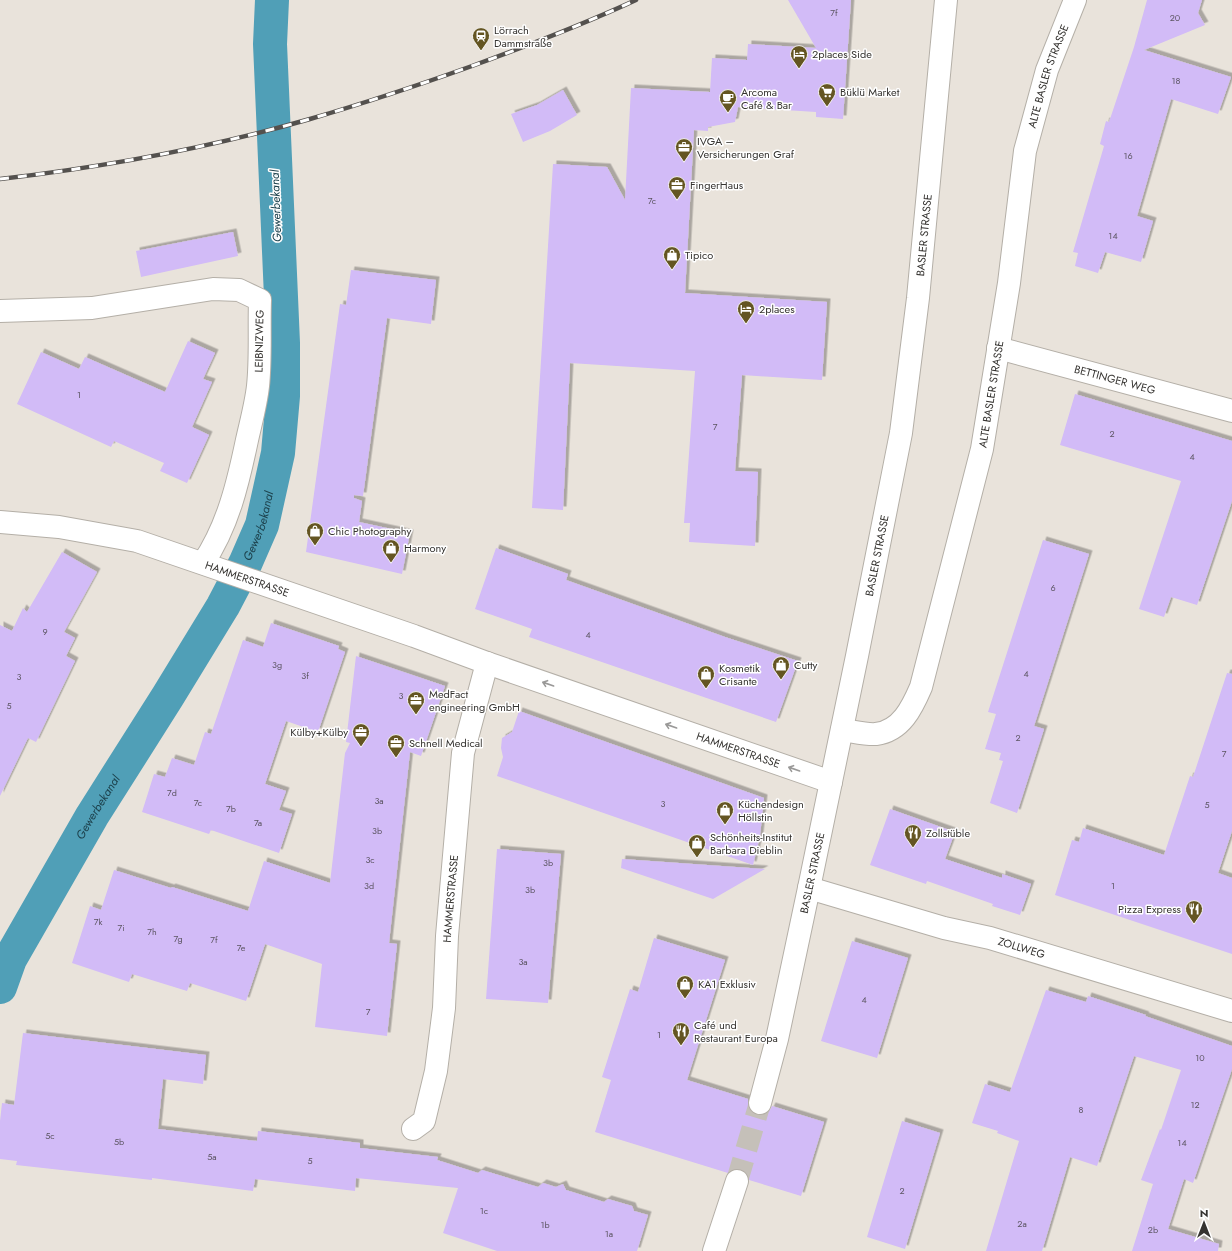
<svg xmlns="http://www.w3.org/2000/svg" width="1232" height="1251" viewBox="0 0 1232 1251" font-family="Jost,sans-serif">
<defs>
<filter id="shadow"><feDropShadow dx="3.5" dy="-3.5" stdDeviation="0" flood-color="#0004"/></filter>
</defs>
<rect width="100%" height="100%" fill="#e9e3db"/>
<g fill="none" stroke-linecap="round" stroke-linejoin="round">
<!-- canal -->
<path stroke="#509fb7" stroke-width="34" id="s1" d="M 0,987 L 10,959 L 92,816 L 168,696 L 223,606 L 245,564 L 262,525 L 278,453 L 283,396 L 283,343 L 270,44 L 272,0"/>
</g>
<!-- building -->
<g fill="#d2bbf7" filter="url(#shadow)">
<polygon points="788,0 851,0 843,119 816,117 816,112 738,107 735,122 708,127 708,131 694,130 685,293 827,302 822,380 742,375 735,471 758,472 755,546 689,542 690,523 684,523 695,371 570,363 563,510 532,508 553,164 607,167 625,200 631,88 710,92 712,58 747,60 748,44 816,48"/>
<polygon points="1147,0 1202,0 1198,13 1205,25 1144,50 1231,77 1218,114 1171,99 1137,216 1153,221 1141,262 1105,252 1098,273 1075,266 1078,253 1073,252 1104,146 1100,144 1106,121 1109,122 1134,47"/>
<polygon points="563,90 577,115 550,131 523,142 511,114 537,105"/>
<polygon points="233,232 238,256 141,277 136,251"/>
<polygon points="351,270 436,280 431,324 387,318 363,496 354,495 354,498 362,501 359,522 410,533 402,574 306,552 340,304 346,305"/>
<polygon points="188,341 215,353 203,379 212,382 192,427 209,435 187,483 160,471 164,463 114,441 111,447 17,404 41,352 79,369 85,357 165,392"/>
<polygon points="1075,394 1232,441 1232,501 1197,605 1171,597 1164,617 1139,609 1181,481 1060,445"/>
<polygon points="1043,540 1089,554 1034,726 1044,729 1017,813 990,803 1003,761 999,760 1001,753 985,749 996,714 988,712"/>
<polygon points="496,548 568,574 566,580 725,637 798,661 776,722 529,637 532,629 475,609"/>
<polygon points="62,552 97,572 64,632 75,638 66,656 75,661 36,742 28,738 0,796 0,625 12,631 23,608 27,612"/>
<polygon points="271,623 339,646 338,649 345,652 318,732 286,721 265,784 286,791 279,810 292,814 279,853 211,830 209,834 142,812 154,774 165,777 172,758 194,765 205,732 211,734 243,640 263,647"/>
<polygon points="356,656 445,686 421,756 410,752 389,943 397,944 387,1036 315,1027 322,964 265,944 246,1001 190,983 187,991 132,974 129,982 72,963 90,906 101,910 114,870 171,888 172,887 248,911 264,861 330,883 345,753 350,743 346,742"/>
<polygon points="1227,673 1232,674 1232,831 1218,873 1232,878 1232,954 1055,895 1072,840 1079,842 1083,828 1164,855 1190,776 1193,777"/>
<polygon points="519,711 764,798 760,836 753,865 497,776 503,757 501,748 502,738 512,732"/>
<polygon points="890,809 955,832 945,859 1002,878 1002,874 1031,884 1020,915 992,906 993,904 927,881 926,884 870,865"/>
<polygon points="497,849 561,854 548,1003 486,999"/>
<polygon points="622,859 765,869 713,899 621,868"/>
<polygon points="654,938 725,960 687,1080 748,1099 748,1107 751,1112 756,1115 764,1115 769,1112 772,1106 824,1122 801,1196 749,1180 747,1173 741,1169 734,1169 728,1173 595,1132 611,1080 602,1077 630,989 638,992"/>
<polygon points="852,941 908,958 877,1058 821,1041"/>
<polygon points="1046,990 1086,1002 1088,996 1146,1015 1145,1016 1232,1046 1232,1069 1193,1183 1184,1179 1168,1229 1219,1244 1218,1251 1132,1251 1153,1184 1141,1180 1160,1129 1161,1130 1181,1070 1134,1056 1097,1166 1070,1157 1042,1251 986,1251 1019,1141 997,1133 998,1131 972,1123 985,1084 1010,1092"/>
<polygon points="23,1033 206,1055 203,1084 163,1079 158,1129 257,1141 258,1131 360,1143 360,1148 438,1157 437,1160 478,1173 482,1170 538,1187 543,1183 556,1187 563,1184 566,1190 604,1202 608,1199 632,1206 634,1211 648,1215 637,1251 497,1251 443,1233 458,1188 356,1178 355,1191 255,1179 253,1191 152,1178 152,1180 16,1165 17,1161 0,1159 0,1121 2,1103 14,1105"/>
<polygon points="902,1121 940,1133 905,1249 867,1237"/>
</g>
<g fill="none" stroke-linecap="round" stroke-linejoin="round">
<!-- major-tunnel -->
<polyline stroke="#c5c0b9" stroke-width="22" stroke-dasharray="22 11" stroke-linecap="butt" points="737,1181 760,1103"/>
<!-- minor casing -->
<g stroke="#b4afa7" stroke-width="24">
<g id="minor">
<path d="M 0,311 L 92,308 L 213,289 L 239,290 L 260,300 C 259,329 261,358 258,386 C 256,404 251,422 247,440 C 238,483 228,526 203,563"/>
<path id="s2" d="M 998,348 L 1232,411"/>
<path id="s3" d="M 0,522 L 59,527 L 137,541 L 414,636 L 487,663 L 831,782"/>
<path id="s4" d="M 842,730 C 851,731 867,735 876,734 C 901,731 912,708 921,687 L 982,449 L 1009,283 L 1025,151 L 1047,70 L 1075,0"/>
<path id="s5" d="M 809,888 L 944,928 L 990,938 L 1232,1011"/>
<path id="s6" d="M 413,1129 L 424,1121 L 436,1071 L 444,1008 L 447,936 L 463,753 L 487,663"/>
</g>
</g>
<!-- major casing -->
<g stroke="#b4afa7" stroke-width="24">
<g id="major">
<path id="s7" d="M 760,1103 L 777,1039 L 809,888 L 857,656 L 901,433 L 918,298 L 946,0"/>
<polyline points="714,1251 737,1181"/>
</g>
</g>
<!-- minor -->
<use href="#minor" stroke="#fff" stroke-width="22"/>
<!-- major -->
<use href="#major" stroke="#fff" stroke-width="22"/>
<!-- rail casing -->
<g stroke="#54514e" stroke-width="4.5">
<path id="rail" d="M 0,179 C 104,167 209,148 310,119 C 365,103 419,85 472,66 C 527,46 582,25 636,0"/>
</g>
<!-- rail -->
<use href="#rail" stroke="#fff" stroke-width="3" stroke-dasharray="9" stroke-linecap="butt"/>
</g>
<!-- one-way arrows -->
<defs><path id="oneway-shaft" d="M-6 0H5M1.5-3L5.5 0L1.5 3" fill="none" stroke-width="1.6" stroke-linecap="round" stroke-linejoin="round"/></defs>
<g stroke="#9a9998">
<use href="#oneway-shaft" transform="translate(548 684) rotate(-161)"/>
<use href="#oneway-shaft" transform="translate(671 726) rotate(-161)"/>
<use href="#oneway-shaft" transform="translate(794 769) rotate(-161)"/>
</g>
<!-- icons -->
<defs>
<g id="station-pin" transform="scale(0.9)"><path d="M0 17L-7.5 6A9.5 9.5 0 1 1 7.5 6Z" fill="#645522" stroke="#fff"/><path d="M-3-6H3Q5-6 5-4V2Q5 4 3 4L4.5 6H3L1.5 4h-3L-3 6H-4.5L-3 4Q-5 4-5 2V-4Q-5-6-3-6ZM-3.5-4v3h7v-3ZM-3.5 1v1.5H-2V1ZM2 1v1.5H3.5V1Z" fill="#fff"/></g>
<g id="hotel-pin" transform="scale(0.9)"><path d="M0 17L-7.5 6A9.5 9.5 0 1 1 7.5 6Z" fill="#645522" stroke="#fff"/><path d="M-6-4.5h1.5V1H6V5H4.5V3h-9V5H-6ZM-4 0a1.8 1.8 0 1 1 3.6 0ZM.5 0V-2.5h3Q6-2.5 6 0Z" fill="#fff"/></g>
<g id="supermarket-pin" transform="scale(0.9)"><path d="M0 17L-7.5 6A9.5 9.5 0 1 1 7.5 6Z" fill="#645522" stroke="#fff"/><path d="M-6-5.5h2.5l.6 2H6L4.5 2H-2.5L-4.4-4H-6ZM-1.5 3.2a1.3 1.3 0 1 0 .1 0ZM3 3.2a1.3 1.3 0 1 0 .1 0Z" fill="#fff"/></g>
<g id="cafe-pin" transform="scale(0.9)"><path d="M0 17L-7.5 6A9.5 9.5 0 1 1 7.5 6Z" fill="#645522" stroke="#fff"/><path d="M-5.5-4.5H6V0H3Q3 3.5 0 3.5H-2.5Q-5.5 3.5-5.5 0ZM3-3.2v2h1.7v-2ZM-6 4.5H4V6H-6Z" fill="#fff"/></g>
<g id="office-pin" transform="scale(0.9)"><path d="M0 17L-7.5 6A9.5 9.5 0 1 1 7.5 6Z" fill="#645522" stroke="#fff"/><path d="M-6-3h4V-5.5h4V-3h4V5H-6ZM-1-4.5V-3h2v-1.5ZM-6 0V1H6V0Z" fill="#fff"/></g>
<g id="shop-pin" transform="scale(0.9)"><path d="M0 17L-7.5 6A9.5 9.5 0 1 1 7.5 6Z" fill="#645522" stroke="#fff"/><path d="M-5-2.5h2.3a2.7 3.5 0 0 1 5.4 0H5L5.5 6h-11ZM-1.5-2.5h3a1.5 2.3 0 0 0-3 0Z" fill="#fff"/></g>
<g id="restaurant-pin" transform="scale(0.9)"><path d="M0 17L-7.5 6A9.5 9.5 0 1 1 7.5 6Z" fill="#645522" stroke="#fff"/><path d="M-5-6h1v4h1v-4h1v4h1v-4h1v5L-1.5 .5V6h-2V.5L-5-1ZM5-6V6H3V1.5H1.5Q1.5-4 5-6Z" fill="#fff"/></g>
</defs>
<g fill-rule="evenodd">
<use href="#station-pin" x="481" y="36"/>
<use href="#hotel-pin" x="799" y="54"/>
<use href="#supermarket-pin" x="827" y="92"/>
<use href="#cafe-pin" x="728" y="98"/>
<use href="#office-pin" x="684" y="147"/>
<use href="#office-pin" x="677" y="185"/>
<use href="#shop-pin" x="672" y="255"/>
<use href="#hotel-pin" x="746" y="309"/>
<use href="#shop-pin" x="315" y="531"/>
<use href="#shop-pin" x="391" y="548"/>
<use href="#shop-pin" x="781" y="665"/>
<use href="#shop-pin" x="706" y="674"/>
<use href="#office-pin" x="416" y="700"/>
<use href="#office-pin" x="361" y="732"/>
<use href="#office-pin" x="396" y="743"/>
<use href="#shop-pin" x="725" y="810"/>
<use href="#restaurant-pin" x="913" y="833"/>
<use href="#shop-pin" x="697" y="843"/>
<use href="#restaurant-pin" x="1194" y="909"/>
<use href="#shop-pin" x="685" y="984"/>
<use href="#restaurant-pin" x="681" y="1031"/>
</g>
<g text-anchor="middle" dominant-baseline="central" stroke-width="3" stroke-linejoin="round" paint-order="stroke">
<!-- number labels -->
<g font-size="9" fill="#5c5562">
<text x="834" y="12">7f</text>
<text x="1175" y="17">20</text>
<text x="1176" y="80">18</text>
<text x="1128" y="155">16</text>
<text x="652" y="200">7c</text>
<text x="1113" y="235">14</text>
<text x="79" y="394">1</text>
<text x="715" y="426">7</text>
<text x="1112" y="433">2</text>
<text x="1192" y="456">4</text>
<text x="1053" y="587">6</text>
<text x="45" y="631">9</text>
<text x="588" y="634">4</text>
<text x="277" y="664">3g</text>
<text x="1026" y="673">4</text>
<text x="305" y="675">3f</text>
<text x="19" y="676">3</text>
<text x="401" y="695">3</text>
<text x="9" y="705">5</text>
<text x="1018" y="737">2</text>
<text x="1224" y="753">7</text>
<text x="172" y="792">7d</text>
<text x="379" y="800">3a</text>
<text x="198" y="802">7c</text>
<text x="663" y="803">3</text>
<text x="1207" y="804">5</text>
<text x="231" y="808">7b</text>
<text x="258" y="822">7a</text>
<text x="377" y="830">3b</text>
<text x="370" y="859">3c</text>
<text x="548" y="862">3b</text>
<text x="369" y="885">3d</text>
<text x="1113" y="885">1</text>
<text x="530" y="889">3b</text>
<text x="98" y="921">7k</text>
<text x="121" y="927">7i</text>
<text x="152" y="931">7h</text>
<text x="178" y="938">7g</text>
<text x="214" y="939">7f</text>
<text x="241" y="947">7e</text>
<text x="523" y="961">3a</text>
<text x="864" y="999">4</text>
<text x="368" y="1011">7</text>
<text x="659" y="1034">1</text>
<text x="1200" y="1057">10</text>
<text x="1195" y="1104">12</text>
<text x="1081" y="1109">8</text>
<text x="50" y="1135">5c</text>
<text x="119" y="1141">5b</text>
<text x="1182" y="1142">14</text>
<text x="212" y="1156">5a</text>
<text x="310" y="1160">5</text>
<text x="902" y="1190">2</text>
<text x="484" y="1210">1c</text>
<text x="1022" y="1223">2a</text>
<text x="545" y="1224">1b</text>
<text x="1153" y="1229">2b</text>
<text x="609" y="1233">1a</text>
</g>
<!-- poi labels -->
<g font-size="11" fill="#353330" stroke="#fff" text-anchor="start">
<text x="494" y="30">Lörrach<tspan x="494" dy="13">Dammstraße</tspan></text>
<text x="812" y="54">2places Side</text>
<text x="741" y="92">Arcoma<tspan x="741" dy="13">Café &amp; Bar</tspan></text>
<text x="840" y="92">Büklü Market</text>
<text x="697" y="141">IVGA –<tspan x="697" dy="13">Versicherungen Graf</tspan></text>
<text x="690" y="185">FingerHaus</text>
<text x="685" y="255">Tipico</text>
<text x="759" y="309">2places</text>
<text x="328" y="531">Chic Photography</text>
<text x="404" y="548">Harmony</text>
<text x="794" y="665">Cutty</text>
<text x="719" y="668">Kosmetik<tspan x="719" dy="13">Crisante</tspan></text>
<text x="429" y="694">MedFact<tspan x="429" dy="13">engineering GmbH</tspan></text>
<text x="348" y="732" text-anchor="end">Külby+Külby</text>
<text x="409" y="743">Schnell Medical</text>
<text x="738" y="804">Küchendesign<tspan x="738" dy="13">Höllstin</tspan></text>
<text x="926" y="833">Zollstüble</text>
<text x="710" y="837">Schönheits-Institut<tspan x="710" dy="13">Barbara Dieblin</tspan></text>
<text x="1181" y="909" text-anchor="end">Pizza Express</text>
<text x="698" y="984">KA1 Exklusiv</text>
<text x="694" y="1025">Café und<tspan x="694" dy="13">Restaurant Europa</tspan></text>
</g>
<!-- street labels -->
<g font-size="11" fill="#353330" stroke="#fff">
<text stroke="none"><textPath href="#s4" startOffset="728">ALTE BASLER STRASSE</textPath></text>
<text stroke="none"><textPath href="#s7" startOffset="884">BASLER STRASSE</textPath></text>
<text transform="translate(259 341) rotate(-89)">LEIBNIZWEG</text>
<text stroke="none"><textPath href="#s2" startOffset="121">BETTINGER WEG</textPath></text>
<text stroke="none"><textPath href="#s4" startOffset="404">ALTE BASLER STRASSE</textPath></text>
<text stroke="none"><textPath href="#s7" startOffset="560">BASLER STRASSE</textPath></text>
<text stroke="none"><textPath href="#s3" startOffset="255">HAMMERSTRASSE</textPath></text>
<text stroke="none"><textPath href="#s3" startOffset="775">HAMMERSTRASSE</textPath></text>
<text stroke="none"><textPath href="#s7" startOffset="236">BASLER STRASSE</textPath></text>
<text stroke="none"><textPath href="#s6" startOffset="238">HAMMERSTRASSE</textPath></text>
<text stroke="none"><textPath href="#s5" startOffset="221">ZOLLWEG</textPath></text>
</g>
<!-- water labels -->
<g font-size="12" font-style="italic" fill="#1d424d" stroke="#fff">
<text transform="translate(276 206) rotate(-92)">Gewerbekanal</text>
<text stroke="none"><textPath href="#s1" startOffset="530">Gewerbekanal</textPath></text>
<text stroke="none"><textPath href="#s1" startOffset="205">Gewerbekanal</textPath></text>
</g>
</g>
<!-- north arrow -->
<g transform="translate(1204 1223)" stroke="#ffffff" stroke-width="3" paint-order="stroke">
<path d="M0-3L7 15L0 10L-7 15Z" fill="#353330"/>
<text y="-6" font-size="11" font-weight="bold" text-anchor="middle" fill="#353330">N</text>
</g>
</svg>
